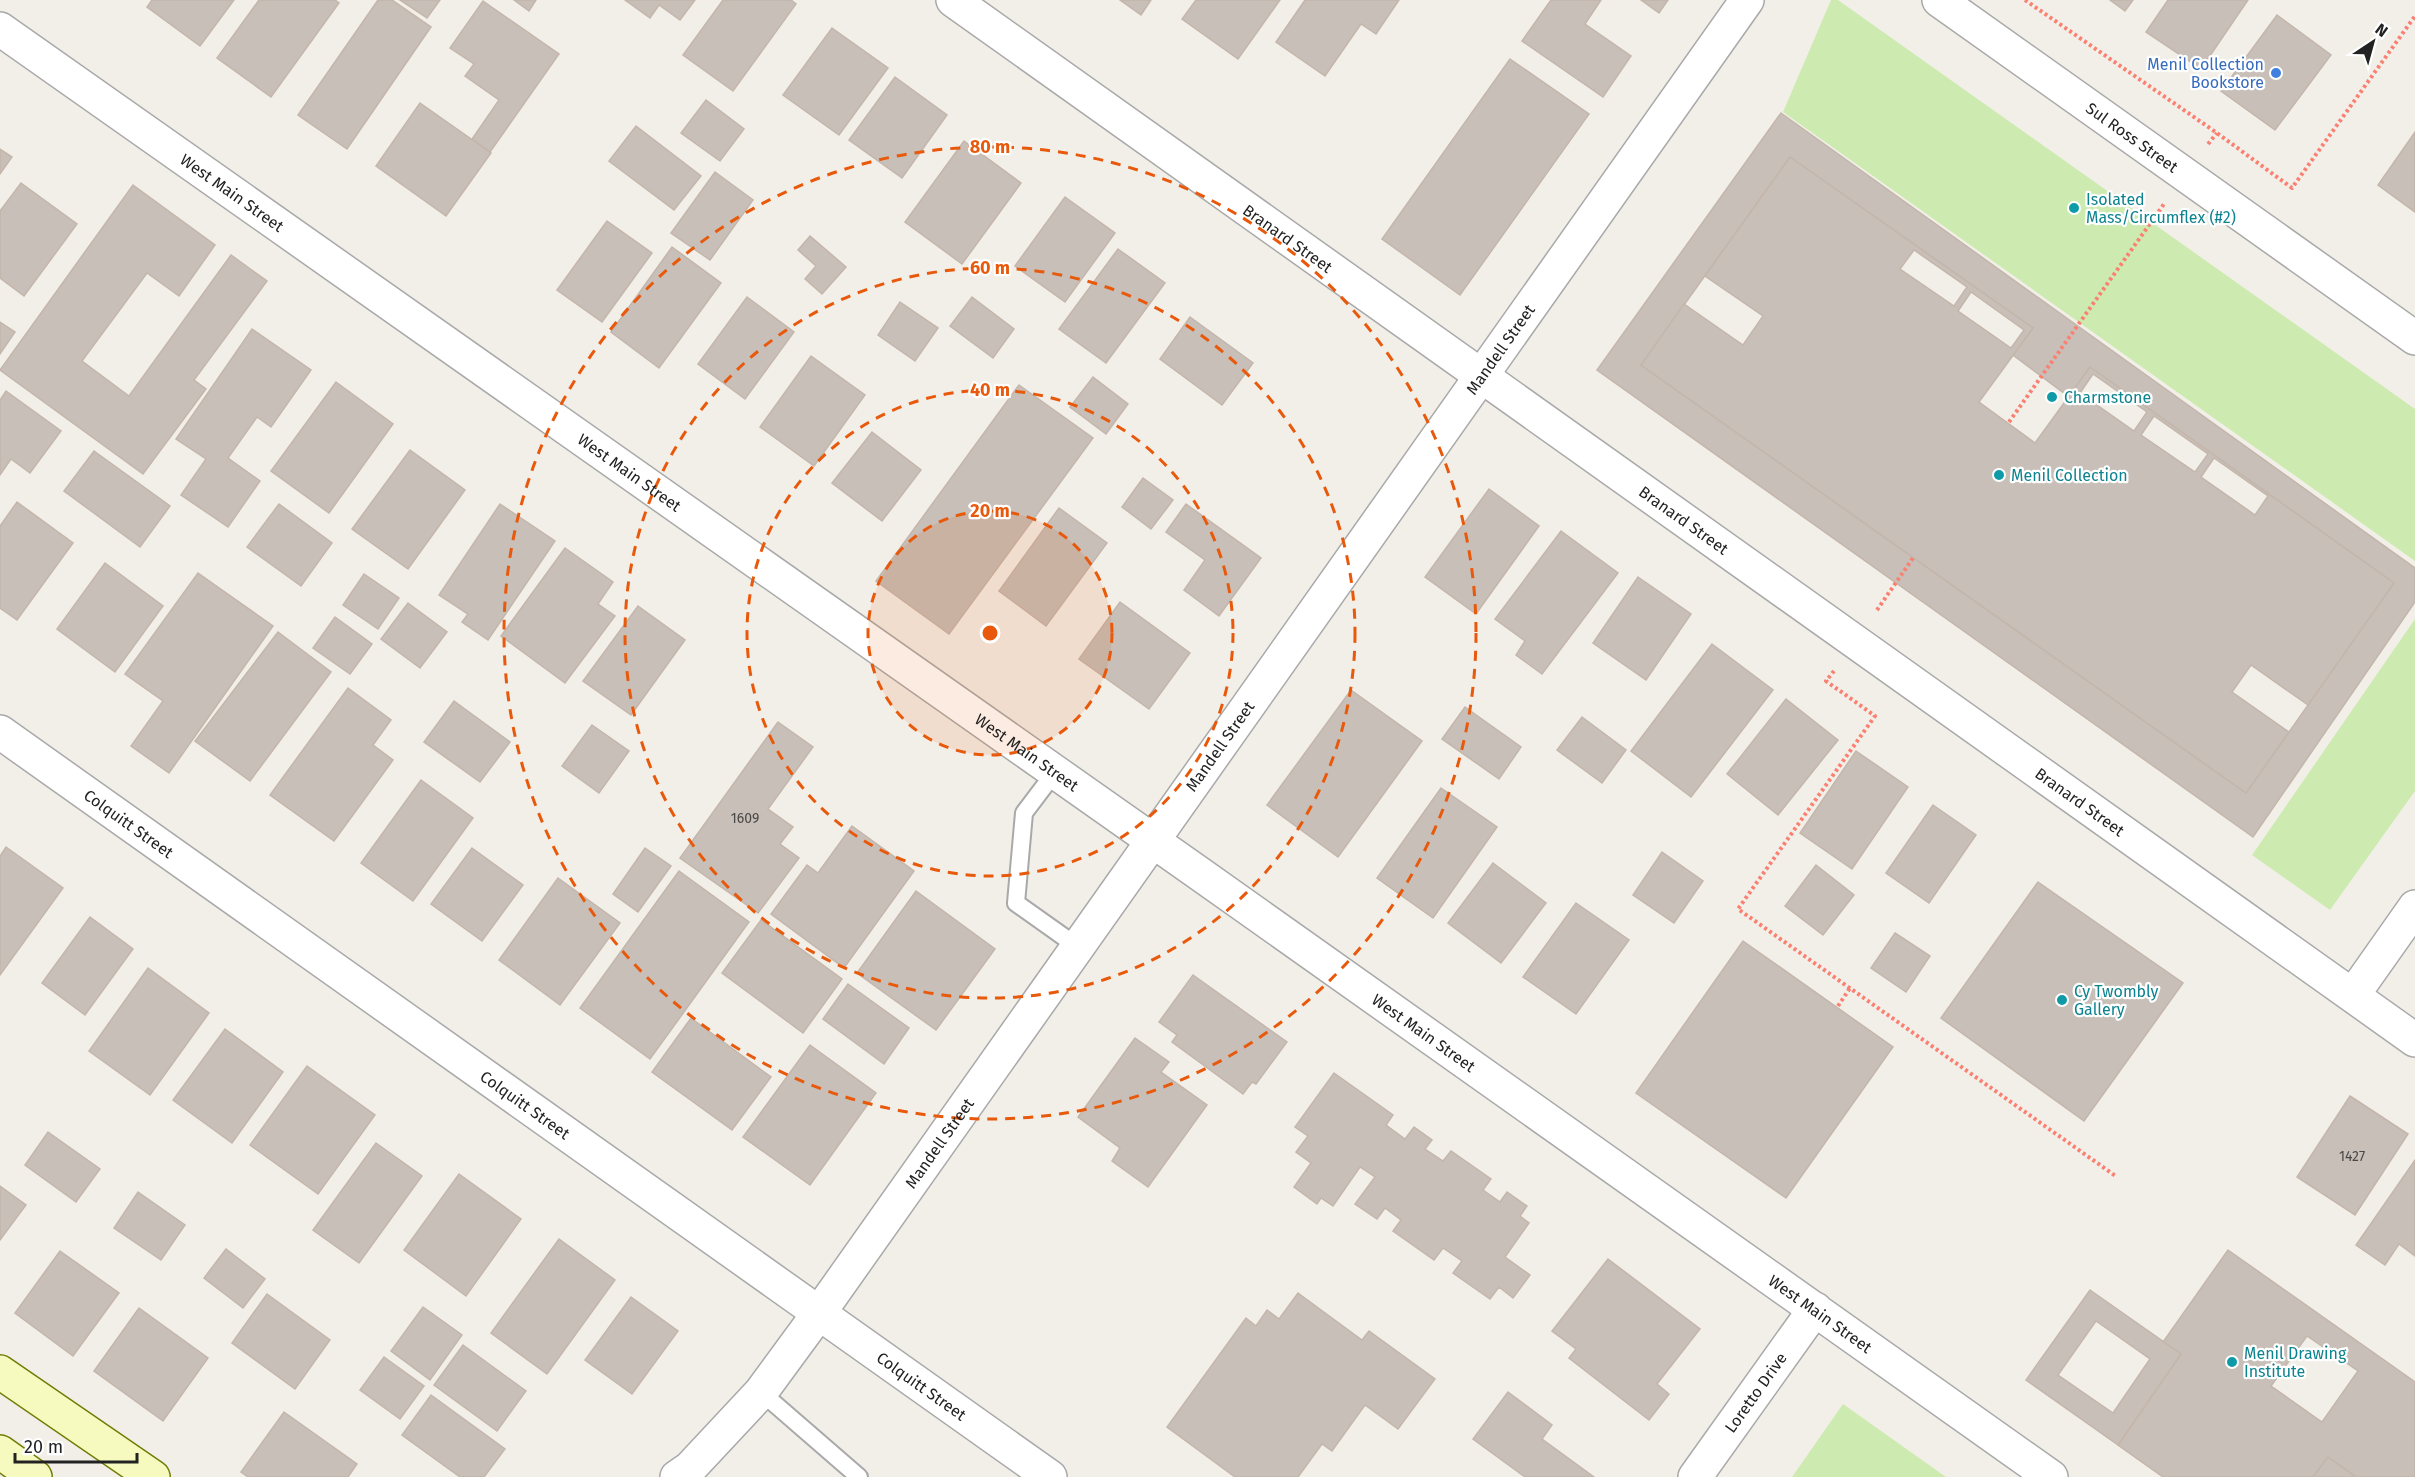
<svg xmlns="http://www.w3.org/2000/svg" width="2415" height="1477" viewBox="0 0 2415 1477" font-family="'Fira Sans',sans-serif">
<rect width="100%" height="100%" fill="#f2efe9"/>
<!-- grass -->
<g fill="#cdebb0">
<polygon points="1831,0 1838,0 2415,409 2415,561 1783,112"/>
<polygon points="2415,619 2415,791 2330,910 2252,855"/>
<polygon points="1843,1404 1946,1477 1792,1477"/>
</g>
<!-- building -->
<g fill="#c7bfb8" stroke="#c4b6ab" stroke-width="1.5" fill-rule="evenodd">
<polygon points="152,0 234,0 200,46 147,7"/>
<polygon points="259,0 335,0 339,3 271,97 217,58"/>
<polygon points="378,0 392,0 431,27 347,149 298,115"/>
<polygon points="400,0 440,0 427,18"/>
<polygon points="514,0 536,0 529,11"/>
<polygon points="625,0 695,0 680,20 659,5 650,18"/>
<polygon points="723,0 791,0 796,4 733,91 683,55"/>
<polygon points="1120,0 1151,0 1141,15"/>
<polygon points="1196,0 1280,0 1238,59 1182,19"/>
<polygon points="1305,0 1399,0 1376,34 1361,24 1325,76 1276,42"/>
<polygon points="1551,0 1601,0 1585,24 1631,56 1603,97 1522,41"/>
<polygon points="1641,0 1668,0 1659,13"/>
<polygon points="2110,0 2133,0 2125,11"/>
<polygon points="2168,0 2248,0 2201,69 2146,32"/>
<polygon points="483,1 559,54 490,152 472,139 499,100 465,76 474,64 450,48"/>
<polygon points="2277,15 2331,55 2275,130 2221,91"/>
<polygon points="832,28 888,68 839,135 783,95"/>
<polygon points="1510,59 1589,114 1460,295 1382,239"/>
<polygon points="895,77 947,115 902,178 849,140"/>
<polygon points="706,100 744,129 720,161 681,133"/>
<polygon points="420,103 491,153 446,216 376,166"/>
<path d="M 1781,113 L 2415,568 L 2415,602 L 2253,837 L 1597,370 ZM 1790,157 L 2033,328 L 2013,355 L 2069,397 L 2090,367 L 2394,583 L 2246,793 L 1641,365 Z"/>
<polygon points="636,126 701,176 674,210 609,161"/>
<polygon points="2415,132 2415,212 2378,185"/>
<polygon points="964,141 1021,183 962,264 905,222"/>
<polygon points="0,149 12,157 0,174"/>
<path d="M 1790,157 L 2033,328 L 1979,402 L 2035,443 L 2090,367 L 2394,583 L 2308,705 L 2251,665 L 2232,692 L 2289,732 L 2246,793 L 1641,365 L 1684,304 L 1743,345 L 1763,316 L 1705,276 ZM 1914,250 L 1967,287 L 1954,306 L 1900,269 ZM 1971,292 L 2024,330 L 2011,348 L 1958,311 ZM 2093,374 L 2147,412 L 2134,431 L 2080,393 ZM 2154,416 L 2208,454 L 2195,472 L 2141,435 ZM 2214,458 L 2268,496 L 2255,515 L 2201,477 Z"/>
<polygon points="715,172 753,200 710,260 671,233"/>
<polygon points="21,183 77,224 24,296 0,278 0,211"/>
<polygon points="133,185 215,245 179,296 147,273 82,361 129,396 231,255 267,281 194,380 206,389 143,474 0,370"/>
<polygon points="1065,197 1115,233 1065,302 1015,266"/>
<polygon points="607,221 652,253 602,322 557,290"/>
<polygon points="810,236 846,267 822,294 805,279 816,266 798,250"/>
<polygon points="672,247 721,283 659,368 611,332"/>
<polygon points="1118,249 1165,283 1106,363 1059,329"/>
<polygon points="747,297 794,332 745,399 698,364"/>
<polygon points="972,297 1014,329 993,358 950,326"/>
<polygon points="900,302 938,328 915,361 878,335"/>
<polygon points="1190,317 1253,363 1222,405 1160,359"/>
<polygon points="0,322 15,332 0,354"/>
<polygon points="252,329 311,370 271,427 257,417 228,458 260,481 228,527 181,495 206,459 176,439"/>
<polygon points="811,356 865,395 814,466 760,427"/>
<polygon points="1093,377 1128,404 1106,434 1070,407"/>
<polygon points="336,382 393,424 329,513 271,471"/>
<polygon points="1019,385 1093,438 949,634 876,581"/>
<polygon points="6,391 61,431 30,473 11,459 0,475 0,400"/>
<polygon points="872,432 921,470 882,521 832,483"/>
<polygon points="410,450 465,490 408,569 352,529"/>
<polygon points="94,451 170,506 140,547 64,491"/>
<polygon points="1143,478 1173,500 1151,529 1122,507"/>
<polygon points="1489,489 1539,526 1476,614 1425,577"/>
<polygon points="17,502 73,543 17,620 0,608 0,526"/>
<polygon points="279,504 332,543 301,586 247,547"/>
<polygon points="500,504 555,541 488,640 462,622 468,614 439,595"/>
<polygon points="1186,504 1261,558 1219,616 1184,590 1205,560 1166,532"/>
<polygon points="1059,508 1107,543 1046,626 999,591"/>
<polygon points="1561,531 1618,573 1542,674 1516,655 1525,641 1495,619"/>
<polygon points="565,548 613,582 598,604 615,616 565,683 501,636"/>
<polygon points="105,563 163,606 115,672 57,629"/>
<polygon points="198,573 273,626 169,773 131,746 163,701 125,674"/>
<polygon points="364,574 399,598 378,629 343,605"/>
<polygon points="1638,577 1691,614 1646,680 1593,643"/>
<polygon points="1120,602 1190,653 1149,709 1079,659"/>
<polygon points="408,603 447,632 420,668 381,639"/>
<polygon points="638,606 685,640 631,715 583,681"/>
<polygon points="335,617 372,644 350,674 313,648"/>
<polygon points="278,632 331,672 250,781 195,741"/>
<polygon points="1712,644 1773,690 1691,797 1631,751"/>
<polygon points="348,688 391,720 373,745 393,760 334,841 270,795"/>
<polygon points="1351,690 1422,741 1338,857 1267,805"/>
<polygon points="1786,699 1838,740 1778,815 1727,774"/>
<polygon points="454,701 510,742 480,782 424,742"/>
<polygon points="1465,707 1521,747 1499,779 1442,739"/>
<polygon points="1582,717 1626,750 1602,783 1557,750"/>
<polygon points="778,722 813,747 768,809 793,827 780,844 799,858 758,913 680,858"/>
<polygon points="592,725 629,751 599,793 562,766"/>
<polygon points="1856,751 1908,787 1852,869 1800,833"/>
<polygon points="421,780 473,818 413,901 361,863"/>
<polygon points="1441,788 1497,827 1433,918 1377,878"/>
<polygon points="1933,805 1976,835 1929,903 1886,873"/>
<polygon points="852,826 914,871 844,968 771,914 807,865 818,873"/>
<polygon points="6,847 63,888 0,975 0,856"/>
<polygon points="472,848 523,885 482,941 431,904"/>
<polygon points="645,848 671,866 638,912 613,894"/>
<polygon points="1662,852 1703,881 1674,923 1633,895"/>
<polygon points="1493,863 1546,903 1501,963 1448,923"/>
<polygon points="1816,865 1854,895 1823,935 1785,906"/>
<polygon points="679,871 749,922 650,1059 580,1008"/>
<polygon points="558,878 620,923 560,1005 499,960"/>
<polygon points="2038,882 2183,983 2084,1121 1941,1018"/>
<polygon points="916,891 995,949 936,1030 857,973"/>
<polygon points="1576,903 1629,940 1576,1014 1523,977"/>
<polygon points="90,917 133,949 85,1015 42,983"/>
<polygon points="761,920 842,979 803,1033 722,973"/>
<polygon points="1895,933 1930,956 1906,992 1871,968"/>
<polygon points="1743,941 1893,1047 1786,1198 1636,1093"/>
<polygon points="148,968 209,1013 150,1095 89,1051"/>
<polygon points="1193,975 1287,1042 1256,1084 1252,1082 1243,1094 1172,1042 1177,1035 1159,1022"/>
<polygon points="848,984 909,1028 884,1064 823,1019"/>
<polygon points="691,1018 771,1077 732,1130 652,1072"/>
<polygon points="225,1029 283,1072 232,1143 173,1100"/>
<polygon points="1135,1038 1169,1062 1161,1072 1207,1105 1148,1187 1112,1161 1120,1148 1078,1117"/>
<polygon points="810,1045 876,1093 810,1185 743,1137"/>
<polygon points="307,1066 375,1115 318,1194 250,1145"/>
<polygon points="1334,1073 1393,1115 1386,1125 1405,1139 1414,1127 1432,1140 1425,1149 1443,1161 1451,1151 1491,1179 1483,1190 1500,1202 1507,1192 1527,1206 1520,1216 1529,1223 1505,1257 1530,1275 1513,1298 1499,1287 1490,1299 1453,1273 1462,1261 1443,1248 1434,1260 1393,1231 1401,1220 1385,1208 1377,1219 1355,1204 1375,1177 1360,1167 1333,1206 1321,1198 1317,1204 1294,1187 1311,1163 1296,1152 1308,1136 1295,1127"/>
<polygon points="2350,1096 2408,1134 2355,1215 2297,1177"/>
<polygon points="48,1132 100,1169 76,1202 25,1165"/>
<polygon points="376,1143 422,1176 359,1263 313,1230"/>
<polygon points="2415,1160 2415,1256 2399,1244 2385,1265 2356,1245"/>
<polygon points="459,1174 521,1219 466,1296 404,1250"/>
<polygon points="0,1186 26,1205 0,1240"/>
<polygon points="138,1192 185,1225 161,1260 114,1228"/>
<polygon points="559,1239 615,1280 547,1374 491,1333"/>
<polygon points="226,1249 265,1279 243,1308 204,1278"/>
<path d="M 2228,1250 L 2415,1382 L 2415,1477 L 2356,1477 L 2328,1457 L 2313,1477 L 2163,1477 L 2118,1445 L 2181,1354 L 2163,1342 ZM 2307,1336 L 2358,1371 L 2322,1422 L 2271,1386 Z"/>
<polygon points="60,1251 119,1293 73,1356 15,1313"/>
<polygon points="1608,1259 1700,1329 1657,1384 1669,1394 1649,1420 1569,1358 1576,1349 1552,1331"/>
<path d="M 2090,1290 L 2181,1354 L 2118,1445 L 2026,1380 ZM 2096,1321 L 2150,1359 L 2113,1413 L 2058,1375 Z"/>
<polygon points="1298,1293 1362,1340 1369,1331 1435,1379 1398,1429 1365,1405 1332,1451 1322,1444 1298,1477 1235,1477 1167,1427 1246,1318 1256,1326 1267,1310 1279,1319"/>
<polygon points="267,1294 330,1340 295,1389 232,1343"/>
<polygon points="631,1297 678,1331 632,1394 585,1360"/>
<polygon points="423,1307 462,1335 430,1380 391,1351"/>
<polygon points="139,1308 208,1358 163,1421 94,1371"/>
<polygon points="463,1345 526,1391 497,1431 434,1385"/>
<polygon points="384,1357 424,1386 400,1419 360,1390"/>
<polygon points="1508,1392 1552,1425 1542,1439 1594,1477 1525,1477 1473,1439"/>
<polygon points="431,1395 505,1449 484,1477 460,1477 402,1435"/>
<polygon points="284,1412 357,1464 348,1477 248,1477 241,1472"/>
<polygon points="2328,1457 2356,1477 2313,1477"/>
</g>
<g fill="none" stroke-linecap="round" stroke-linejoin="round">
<!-- service casing -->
<g stroke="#a9a9a9" stroke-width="20">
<g id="service">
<polyline points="1055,772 1024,813 1016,903 1078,947"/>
<polyline points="761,1392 859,1477"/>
</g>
</g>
<!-- minor casing -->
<g stroke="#a9a9a9" stroke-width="36">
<g id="minor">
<path id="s1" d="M 953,0 L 2415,1040"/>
<path id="s2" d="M 1939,0 L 2415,338"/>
<path id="s3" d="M 0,29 L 1200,874 L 2051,1477"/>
<path id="s4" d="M 0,732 L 1050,1477"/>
<polyline points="2353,995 2415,907"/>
<path id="s5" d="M 1695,1477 L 1815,1309"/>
</g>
</g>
<!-- tertiary casing -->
<g stroke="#a9a9a9" stroke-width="36">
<g id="tertiary">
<path id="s6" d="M 677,1477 L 690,1468 L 761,1392 L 819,1313 L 1747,0"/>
</g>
</g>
<!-- secondary casing -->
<g stroke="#707d05" stroke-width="36">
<g id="secondary">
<polyline points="0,1372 153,1477"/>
<polyline points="0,1452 35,1477"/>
</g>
</g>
<!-- path -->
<g stroke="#fa8072" stroke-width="4" stroke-dasharray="3 3" stroke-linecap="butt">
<polyline points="2025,0 2217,133 2292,188 2415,16"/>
<polyline points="2208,144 2217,133"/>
<polyline points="2009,422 2164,204"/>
<polyline points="1877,610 1913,558"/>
<polyline points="1834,671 1826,681 1875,716 1738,909 2117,1177"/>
<polyline points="1838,1006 1850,988"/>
</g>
<!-- service -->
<use href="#service" stroke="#fff" stroke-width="16"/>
<!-- minor -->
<use href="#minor" stroke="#fff" stroke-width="33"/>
<!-- tertiary -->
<use href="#tertiary" stroke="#fff" stroke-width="33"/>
<!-- secondary -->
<use href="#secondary" stroke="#f7fabf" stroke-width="33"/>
</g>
<!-- distance rings -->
<circle cx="990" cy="633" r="122" fill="#e8590c" fill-opacity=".12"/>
<g fill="none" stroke="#e8590c" stroke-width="3" stroke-dasharray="10 8">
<circle cx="990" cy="633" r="122"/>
<circle cx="990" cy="633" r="243"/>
<circle cx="990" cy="633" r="365"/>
<circle cx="990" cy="633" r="486"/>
</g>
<!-- markers -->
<circle fill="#3f7fe0" stroke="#fff" stroke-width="2" cx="2276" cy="73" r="6"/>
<g fill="#0f9aa8" stroke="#fff" stroke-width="2">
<circle cx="2074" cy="208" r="6"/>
<circle cx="2052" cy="397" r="6"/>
<circle cx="1999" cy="475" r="6"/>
<circle cx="2062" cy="1000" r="6"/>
<circle cx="2232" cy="1362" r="6"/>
</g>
<g text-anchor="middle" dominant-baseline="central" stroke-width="4.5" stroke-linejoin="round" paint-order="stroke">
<!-- number labels -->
<g font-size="14" fill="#4b4948">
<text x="745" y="818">1609</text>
<text x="2352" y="1156">1427</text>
</g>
<!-- shop labels -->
<g font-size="16" fill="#366cbe" stroke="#fff" text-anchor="end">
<text x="2264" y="64">Menil Collection<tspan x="2264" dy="18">Bookstore</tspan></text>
</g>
<!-- street labels -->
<g font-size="16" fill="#222" stroke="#fff">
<text stroke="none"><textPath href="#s2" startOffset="237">Sul Ross Street</textPath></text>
<text stroke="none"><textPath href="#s3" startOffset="284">West Main Street</textPath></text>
<text stroke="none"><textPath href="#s1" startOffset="411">Branard Street</textPath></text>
<text stroke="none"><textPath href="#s6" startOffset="1398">Mandell Street</textPath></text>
<text stroke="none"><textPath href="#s3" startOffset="770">West Main Street</textPath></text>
<text stroke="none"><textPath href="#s1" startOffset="897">Branard Street</textPath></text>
<text stroke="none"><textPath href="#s6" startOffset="912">Mandell Street</textPath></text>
<text stroke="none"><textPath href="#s3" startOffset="1256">West Main Street</textPath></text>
<text stroke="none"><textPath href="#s1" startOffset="1383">Branard Street</textPath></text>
<text stroke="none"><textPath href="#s4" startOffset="158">Colquitt Street</textPath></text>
<text stroke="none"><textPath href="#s3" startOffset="1742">West Main Street</textPath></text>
<text stroke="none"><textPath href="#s4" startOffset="644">Colquitt Street</textPath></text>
<text stroke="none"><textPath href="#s6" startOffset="426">Mandell Street</textPath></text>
<text stroke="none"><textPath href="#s3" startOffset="2228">West Main Street</textPath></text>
<text stroke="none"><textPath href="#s4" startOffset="1130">Colquitt Street</textPath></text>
<text stroke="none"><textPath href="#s5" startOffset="104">Loretto Drive</textPath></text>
</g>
<!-- culture labels -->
<g font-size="16" fill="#0d838f" stroke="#fff" text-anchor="start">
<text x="2086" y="199">Isolated<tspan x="2086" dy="18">Mass/Circumflex (#2)</tspan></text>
<text x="2064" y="397">Charmstone</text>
<text x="2011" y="475">Menil Collection</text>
<text x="2074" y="991">Cy Twombly<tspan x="2074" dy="18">Gallery</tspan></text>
<text x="2244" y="1353">Menil Drawing<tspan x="2244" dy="18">Institute</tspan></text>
</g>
</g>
<circle cx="990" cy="633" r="9" fill="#e8590c" stroke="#fff" stroke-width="3"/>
<g font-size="18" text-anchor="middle" font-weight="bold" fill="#e8590c" stroke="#fff" stroke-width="4.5" stroke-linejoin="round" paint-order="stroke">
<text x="990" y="153">80 m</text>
<text x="990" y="274">60 m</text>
<text x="990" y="396">40 m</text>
<text x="990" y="517">20 m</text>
</g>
<!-- north arrow -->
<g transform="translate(2373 42) rotate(36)" stroke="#ffffff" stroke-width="4.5" paint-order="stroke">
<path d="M0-4.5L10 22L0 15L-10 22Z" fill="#222222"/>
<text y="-9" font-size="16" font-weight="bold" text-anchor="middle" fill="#222222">N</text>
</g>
<!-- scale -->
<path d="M15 1453v9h122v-9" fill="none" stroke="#222222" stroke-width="3"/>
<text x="24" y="1453" font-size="18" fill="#222222" stroke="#ffffff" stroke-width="4.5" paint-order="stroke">20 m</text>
</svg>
